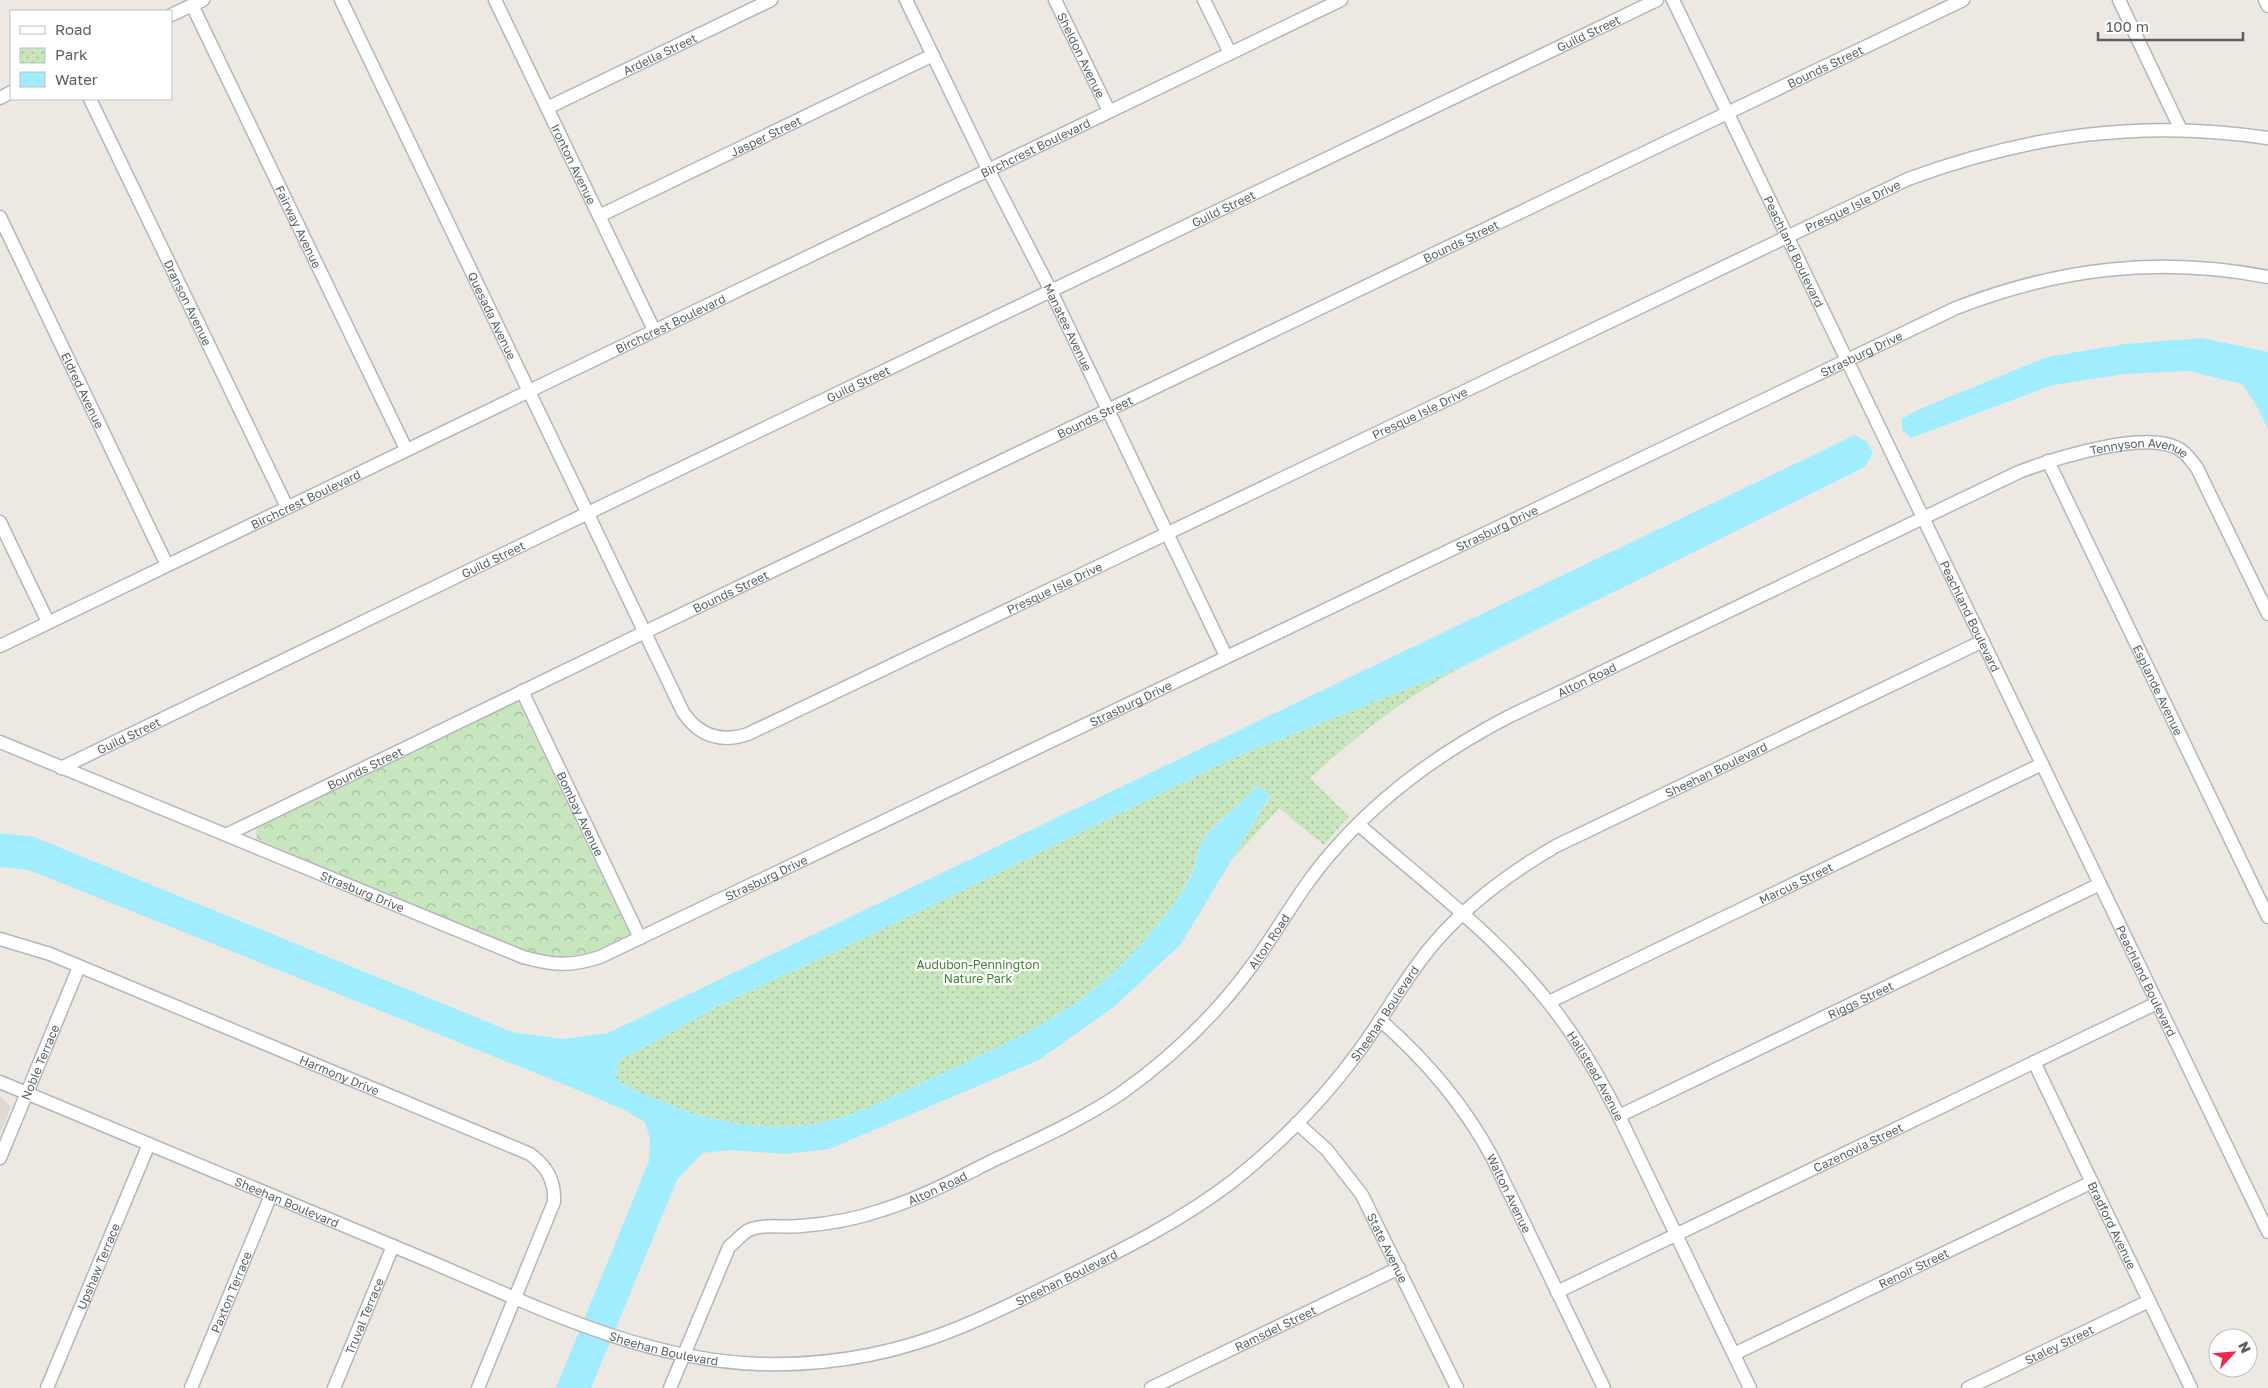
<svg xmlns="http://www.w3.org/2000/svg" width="2268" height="1388" viewBox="0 0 2268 1388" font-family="'Golos Text',sans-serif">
<defs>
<pattern id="forest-crowns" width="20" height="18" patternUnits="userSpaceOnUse" patternTransform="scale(1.25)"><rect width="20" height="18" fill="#c7e6bd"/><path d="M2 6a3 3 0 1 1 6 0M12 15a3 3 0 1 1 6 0" fill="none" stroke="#a5be9d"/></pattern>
<pattern id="park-dots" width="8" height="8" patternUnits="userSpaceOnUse" patternTransform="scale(1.25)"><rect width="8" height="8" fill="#c7e6bd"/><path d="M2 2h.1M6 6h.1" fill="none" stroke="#a5be9d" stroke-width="1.8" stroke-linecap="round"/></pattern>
</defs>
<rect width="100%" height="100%" fill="#ede8e1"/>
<!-- education -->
<polygon fill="#dfd9d2" points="0,1096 11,1107 0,1134"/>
<!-- forest -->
<polygon fill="url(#forest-crowns)" points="517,699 630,935 590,953 557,958 527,952 257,839 256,831 261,824"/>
<!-- park -->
<path fill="url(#park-dots)" d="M 1462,667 C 1406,697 1357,735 1310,778 L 1349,816 L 1324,845 L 1279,808 L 1231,861 L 1271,795 L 1257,786 C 1241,804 1217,820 1204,838 C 1197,847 1197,862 1192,872 C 1175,909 1139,949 1109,976 C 1057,1023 995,1049 932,1078 C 892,1097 852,1119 807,1125 C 762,1131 702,1121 661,1101 C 645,1094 629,1091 616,1078 L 619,1061 L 720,1005 L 873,934 L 1233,758 Z"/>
<!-- water -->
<g fill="#a0edff">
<polygon points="2202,338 2268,352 2268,429 2255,403 2242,384 2189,371 2125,374 2053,385 1911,438 1902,430 1902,419 1915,411 2047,357 2125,344"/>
<path d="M 1855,435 L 1867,442 L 1873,453 L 1865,467 L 1462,667 L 1233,758 L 873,934 L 720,1005 L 619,1061 L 616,1078 C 629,1091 645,1094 661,1101 C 702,1121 762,1131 807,1125 C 852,1119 892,1097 932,1078 C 995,1049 1057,1023 1109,976 C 1139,949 1175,909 1193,872 C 1197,862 1197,847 1204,838 C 1219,819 1241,804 1257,786 L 1271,794 L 1181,944 L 1115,1006 L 1039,1060 L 829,1149 L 785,1154 L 730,1150 L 702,1153 L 677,1180 L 591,1388 L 556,1388 L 649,1161 L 650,1139 L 645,1122 L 628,1112 L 595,1097 L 29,870 L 0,867 L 0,833 L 34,837 L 512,1032 L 563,1039 L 608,1033 Z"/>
</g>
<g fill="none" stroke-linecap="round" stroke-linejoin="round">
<!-- minor casing -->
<g stroke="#b2b7ba" stroke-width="15">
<g id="minor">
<path id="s1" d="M 341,0 L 683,712 C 699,736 721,743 748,734 L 1908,179 C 2027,135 2142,119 2268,138"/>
<path id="s2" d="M 495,0 L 654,330"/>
<path id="s3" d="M 906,0 L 988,169 L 1051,291 L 1226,656"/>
<path id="s4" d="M 1055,0 L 1109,111"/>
<polyline points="1204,0 1230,53"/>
<path id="s5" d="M 1673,0 L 2268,1232"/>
<polyline points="2119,0 2181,130"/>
<polyline points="2265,0 2268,6"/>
<path id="s6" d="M 192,5 L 406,449"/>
<polyline points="171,15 203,0"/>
<polyline points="0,98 11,92"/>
<path id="s7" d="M 90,99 L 287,507"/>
<path id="s8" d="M 547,108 L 771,0"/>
<path id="s9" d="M 599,216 L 933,55"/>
<path id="s10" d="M 0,217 L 167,565"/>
<path id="s11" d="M 2048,461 L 2268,917"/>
<polyline points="0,522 48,622"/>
<path id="s12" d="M 0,646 L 1341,0"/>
<path id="s13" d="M 522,691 L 640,938"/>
<path id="s14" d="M 0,742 L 523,957 C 552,965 570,967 600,957 L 1956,308 C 2059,268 2159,256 2268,277"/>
<path id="s15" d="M 61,768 L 588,513 L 1657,0"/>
<path id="s16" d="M 1358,824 C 1422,880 1497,936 1549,1003 C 1577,1038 1599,1076 1619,1116 L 1750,1388"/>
<path id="s17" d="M 228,834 L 645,632 L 1963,0"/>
<path id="s18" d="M 0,939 L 50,954 L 530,1154 C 547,1167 555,1180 554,1202 L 478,1388"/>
<path id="s19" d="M 1549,1002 L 2042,764"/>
<path id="s20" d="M 1380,1020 C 1426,1060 1463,1103 1492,1157 L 1604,1388"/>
<path id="s21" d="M 2034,1062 L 2191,1388"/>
<path id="s22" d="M 0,1082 C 139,1140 278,1198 417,1256 C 527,1302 638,1360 760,1364 C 829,1366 899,1353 963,1326 C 999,1311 1034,1293 1069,1276 C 1126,1248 1182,1220 1233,1181 C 1282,1142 1327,1096 1364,1044 C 1388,1010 1408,973 1436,941 C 1470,902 1511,872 1556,846 L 1983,641"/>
<path id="s23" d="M 1619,1116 L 2100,884"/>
<path id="s24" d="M 1297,1123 L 1327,1150 L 1362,1195 L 1457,1388"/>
<path id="s25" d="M 0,1158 L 79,967"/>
<path id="s26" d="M 1557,1292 L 2157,1003"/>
<path id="s27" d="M 1734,1354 L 2092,1182"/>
<path id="s28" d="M 47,1388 L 149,1144"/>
<path id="s29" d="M 191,1388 L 271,1195"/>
<path id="s30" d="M 334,1388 L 393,1246"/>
<path id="s31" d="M 670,1388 L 729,1247 C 735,1242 741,1235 747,1231 C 762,1223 784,1228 801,1226 C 828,1224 856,1219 882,1210 C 921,1198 958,1178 994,1160 C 1037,1140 1081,1120 1120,1094 C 1171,1058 1216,1015 1253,964 C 1280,927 1301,887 1332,852 C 1381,795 1442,751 1510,716 L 2019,472 C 2053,459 2151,427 2182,451 C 2188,455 2193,463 2197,468 L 2268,614"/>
<path id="s32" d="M 1151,1388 L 1399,1268"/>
<path id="s33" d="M 1968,1388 L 2149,1301"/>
</g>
</g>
<!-- minor -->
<use href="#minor" stroke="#fff" stroke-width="12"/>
</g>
<g text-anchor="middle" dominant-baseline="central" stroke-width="4.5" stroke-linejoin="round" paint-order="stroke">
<!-- street labels -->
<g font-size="12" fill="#5a6063" stroke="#fff">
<text stroke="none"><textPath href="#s15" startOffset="1695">Guild Street</textPath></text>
<text stroke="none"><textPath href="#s8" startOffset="125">Ardella Street</textPath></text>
<text stroke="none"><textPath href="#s4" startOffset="61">Sheldon Avenue</textPath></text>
<text stroke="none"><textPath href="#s17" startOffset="1772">Bounds Street</textPath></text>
<text stroke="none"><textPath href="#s9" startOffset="185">Jasper Street</textPath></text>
<text stroke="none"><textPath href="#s12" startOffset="1149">Birchcrest Boulevard</textPath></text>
<text stroke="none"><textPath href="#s2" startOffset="182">Ironton Avenue</textPath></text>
<text stroke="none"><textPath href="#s1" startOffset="2089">Presque Isle Drive</textPath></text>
<text stroke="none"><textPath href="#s15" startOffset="1290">Guild Street</textPath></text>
<text stroke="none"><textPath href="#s6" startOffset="246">Fairway Avenue</textPath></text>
<text stroke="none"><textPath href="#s17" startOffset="1368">Bounds Street</textPath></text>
<text stroke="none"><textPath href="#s5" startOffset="279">Peachland Boulevard</textPath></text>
<text stroke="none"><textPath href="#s7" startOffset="226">Dranson Avenue</textPath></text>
<text stroke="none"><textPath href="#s1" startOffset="350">Quesada Avenue</textPath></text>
<text stroke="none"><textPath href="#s12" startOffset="744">Birchcrest Boulevard</textPath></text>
<text stroke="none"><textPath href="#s3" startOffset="365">Manatee Avenue</textPath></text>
<text stroke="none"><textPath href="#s14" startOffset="2042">Strasburg Drive</textPath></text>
<text stroke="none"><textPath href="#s15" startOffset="885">Guild Street</textPath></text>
<text stroke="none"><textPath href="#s10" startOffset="192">Eldred Avenue</textPath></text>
<text stroke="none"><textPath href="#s1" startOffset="1609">Presque Isle Drive</textPath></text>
<text stroke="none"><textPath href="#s17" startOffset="962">Bounds Street</textPath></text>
<text stroke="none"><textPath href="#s31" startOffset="1818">Tennyson Avenue</textPath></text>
<text stroke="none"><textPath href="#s12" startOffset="339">Birchcrest Boulevard</textPath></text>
<text stroke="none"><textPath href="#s14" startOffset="1638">Strasburg Drive</textPath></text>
<text stroke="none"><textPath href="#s15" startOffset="480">Guild Street</textPath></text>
<text stroke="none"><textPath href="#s1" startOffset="1204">Presque Isle Drive</textPath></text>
<text stroke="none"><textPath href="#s17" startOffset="558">Bounds Street</textPath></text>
<text stroke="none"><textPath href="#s5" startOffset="684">Peachland Boulevard</textPath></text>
<text stroke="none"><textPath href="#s31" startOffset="1214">Alton Road</textPath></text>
<text stroke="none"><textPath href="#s11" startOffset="254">Esplande Avenue</textPath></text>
<text stroke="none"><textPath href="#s14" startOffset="1232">Strasburg Drive</textPath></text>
<text stroke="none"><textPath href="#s15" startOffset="75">Guild Street</textPath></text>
<text stroke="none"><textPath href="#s17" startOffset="152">Bounds Street</textPath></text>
<text stroke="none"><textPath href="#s22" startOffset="1976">Sheehan Boulevard</textPath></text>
<text stroke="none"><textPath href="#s13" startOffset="136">Bombay Avenue</textPath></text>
<text stroke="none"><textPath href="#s14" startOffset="828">Strasburg Drive</textPath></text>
<text stroke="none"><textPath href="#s19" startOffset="274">Marcus Street</textPath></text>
<text stroke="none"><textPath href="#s14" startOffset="392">Strasburg Drive</textPath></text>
<text stroke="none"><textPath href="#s31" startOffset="794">Alton Road</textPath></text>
<text stroke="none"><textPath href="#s5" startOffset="1089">Peachland Boulevard</textPath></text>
<text stroke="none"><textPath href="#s23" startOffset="268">Riggs Street</textPath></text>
<text stroke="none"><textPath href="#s22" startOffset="1556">Sheehan Boulevard</textPath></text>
<text stroke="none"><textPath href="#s25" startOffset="104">Noble Terrace</textPath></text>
<text stroke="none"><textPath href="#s18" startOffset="366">Harmony Drive</textPath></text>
<text stroke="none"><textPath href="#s16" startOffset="349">Hallstead Avenue</textPath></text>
<text stroke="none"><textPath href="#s26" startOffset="334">Cazenovia Street</textPath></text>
<text stroke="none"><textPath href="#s31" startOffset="374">Alton Road</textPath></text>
<text stroke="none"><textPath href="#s20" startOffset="218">Walton Avenue</textPath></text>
<text stroke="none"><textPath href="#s22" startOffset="311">Sheehan Boulevard</textPath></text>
<text stroke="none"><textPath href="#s21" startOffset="181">Bradford Avenue</textPath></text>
<text stroke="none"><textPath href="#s24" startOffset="156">State Avenue</textPath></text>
<text stroke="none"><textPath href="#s28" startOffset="132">Upshaw Terrace</textPath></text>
<text stroke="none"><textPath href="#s27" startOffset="199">Renoir Street</textPath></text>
<text stroke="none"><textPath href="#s22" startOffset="1136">Sheehan Boulevard</textPath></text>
<text stroke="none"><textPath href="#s29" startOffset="104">Paxton Terrace</textPath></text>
<text stroke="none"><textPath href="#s30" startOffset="78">Truval Terrace</textPath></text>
<text stroke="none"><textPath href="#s32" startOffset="138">Ramsdel Street</textPath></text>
<text stroke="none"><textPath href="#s33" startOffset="101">Staley Street</textPath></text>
<text stroke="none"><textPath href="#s22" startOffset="716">Sheehan Boulevard</textPath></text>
</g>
<!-- park labels -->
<g font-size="12" fill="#418331" stroke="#fff">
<text x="978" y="964">Audubon-Pennington<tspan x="978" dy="14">Nature Park</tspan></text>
</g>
</g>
<!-- legend -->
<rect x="10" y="10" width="162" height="90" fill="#ffffff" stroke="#bdbfc1"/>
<rect x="20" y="26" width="25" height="8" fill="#ffffff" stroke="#bdbfc1"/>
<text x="55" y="35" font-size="15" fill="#5a6063">Road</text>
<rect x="20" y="48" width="25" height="15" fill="url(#park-dots)" stroke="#bdbfc1"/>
<text x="55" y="60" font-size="15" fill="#5a6063">Park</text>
<rect x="20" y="72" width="25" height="15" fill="#a0edff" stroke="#bdbfc1"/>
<text x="55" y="85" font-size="15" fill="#5a6063">Water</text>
<!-- north arrow -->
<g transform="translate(2233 1353) rotate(64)"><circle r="24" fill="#ffffff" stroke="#bdbfc1"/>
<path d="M0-4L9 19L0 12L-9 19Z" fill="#ed2849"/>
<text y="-8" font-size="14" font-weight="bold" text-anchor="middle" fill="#5a6063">N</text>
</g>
<!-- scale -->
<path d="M2098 32v8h145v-8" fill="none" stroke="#5a6063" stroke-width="2.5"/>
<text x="2106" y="32" font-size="15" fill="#5a6063" stroke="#ffffff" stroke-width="4" paint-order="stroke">100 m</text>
</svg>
